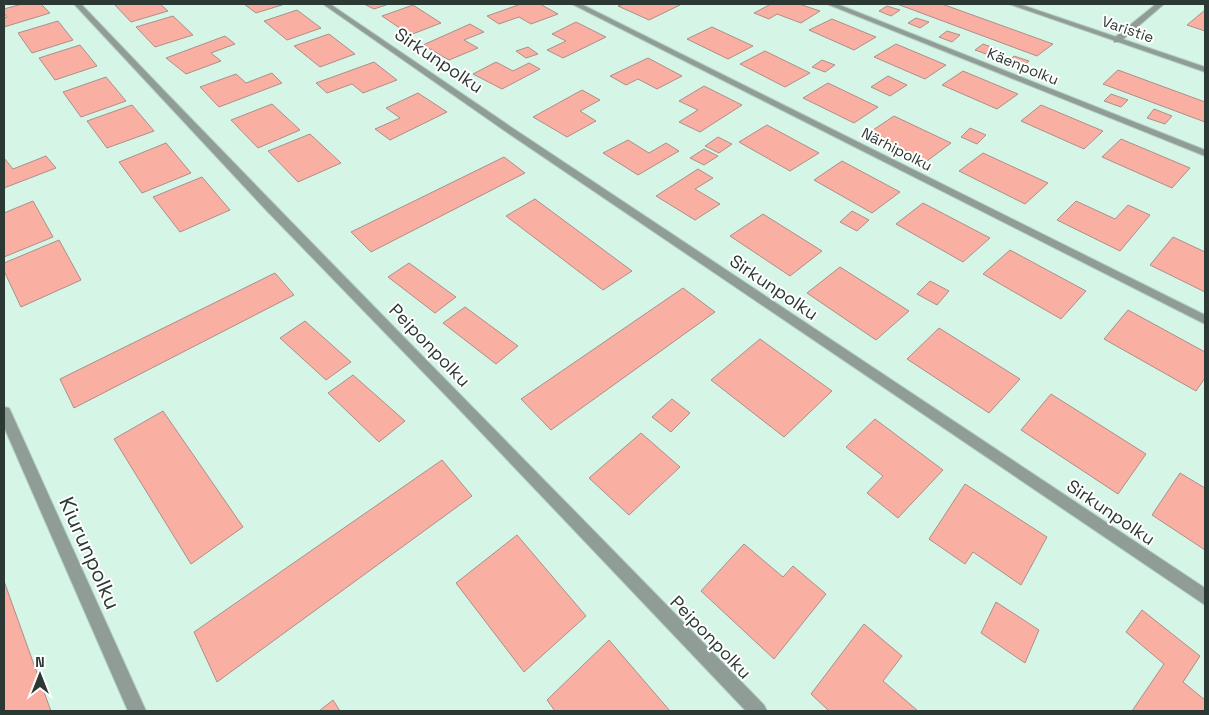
<svg xmlns="http://www.w3.org/2000/svg" width="1209" height="715" viewBox="0 0 1209 715" font-family="'Space Grotesk',sans-serif">
<rect width="100%" height="100%" fill="#d5f5e7"/>
<!-- building -->
<g fill="#f9afa2" stroke="#ad8f89">
<polygon points="22,4 41,4 50,13 4,27 4,18 7,17 4,13 4,9"/>
<polygon points="114,4 160,4 168,11 131,22"/>
<polygon points="244,4 285,4 256,13"/>
<polygon points="364,4 389,4 374,9"/>
<polygon points="521,4 540,4 558,14 531,24 519,17 499,24 487,16"/>
<polygon points="624,4 677,4 680,5 649,20 618,6"/>
<polygon points="771,4 799,4 820,11 801,23 777,14 769,19 754,13"/>
<polygon points="897,4 942,4 1053,44 1037,56"/>
<polygon points="413,5 441,23 410,35 382,16"/>
<polygon points="887,6 900,10 891,16 879,11"/>
<polygon points="297,10 321,28 287,40 264,21"/>
<polygon points="1205,10 1205,31 1187,25"/>
<polygon points="173,16 193,35 155,47 136,27"/>
<polygon points="916,18 929,22 920,28 908,23"/>
<polygon points="832,19 876,37 854,50 809,30"/>
<polygon points="58,21 73,40 32,53 18,33"/>
<polygon points="576,22 606,37 563,58 547,50 566,41 552,34"/>
<polygon points="470,24 484,32 464,40 478,48 449,60 423,45"/>
<polygon points="712,27 753,46 728,59 687,39"/>
<polygon points="947,31 960,35 952,42 939,37"/>
<polygon points="329,34 355,54 320,67 294,46"/>
<polygon points="225,36 235,44 211,53 221,61 186,74 166,58"/>
<polygon points="896,44 946,65 925,79 874,57"/>
<polygon points="983,44 997,49 989,55 975,50"/>
<polygon points="80,45 97,66 55,80 39,58"/>
<polygon points="528,47 538,54 526,58 516,51"/>
<polygon points="765,51 810,73 785,87 740,64"/>
<polygon points="1014,56 1029,61 1022,68 1007,63"/>
<polygon points="648,58 682,76 657,89 638,79 626,85 610,76"/>
<polygon points="822,60 835,65 825,72 812,67"/>
<polygon points="374,62 397,80 363,93 352,84 327,93 316,83"/>
<polygon points="496,62 513,71 529,63 540,69 502,89 473,74"/>
<polygon points="1118,70 1205,102 1205,122 1103,84"/>
<polygon points="963,71 1018,94 997,109 942,85"/>
<polygon points="272,73 282,83 219,107 200,87 236,74 246,83"/>
<polygon points="888,76 907,85 890,96 871,87"/>
<polygon points="106,77 126,101 81,117 63,92"/>
<polygon points="828,83 878,107 854,123 803,98"/>
<polygon points="704,86 742,105 700,132 679,122 698,110 679,101"/>
<polygon points="582,90 600,100 580,111 596,121 567,137 533,117"/>
<polygon points="418,93 447,112 390,140 375,129 400,118 386,108"/>
<polygon points="1111,94 1128,100 1121,107 1104,101"/>
<polygon points="272,104 300,130 258,148 231,120"/>
<polygon points="132,105 154,131 107,148 87,121"/>
<polygon points="1041,105 1103,131 1084,149 1021,121"/>
<polygon points="1154,109 1172,116 1165,124 1147,118"/>
<polygon points="894,116 951,143 927,161 870,132"/>
<polygon points="767,125 819,153 790,171 739,142"/>
<polygon points="970,128 986,135 977,144 961,137"/>
<polygon points="310,134 341,163 298,182 268,151"/>
<polygon points="718,137 732,144 719,153 705,146"/>
<polygon points="1121,139 1190,168 1172,188 1102,157"/>
<polygon points="628,140 649,153 666,143 679,151 638,175 603,153"/>
<polygon points="166,143 191,173 142,193 119,162"/>
<polygon points="704,149 718,156 704,165 690,158"/>
<polygon points="983,153 1048,183 1025,204 959,171"/>
<polygon points="46,156 56,168 4,188 4,158 13,169"/>
<polygon points="504,157 525,173 371,252 351,232"/>
<polygon points="842,161 900,192 872,213 814,180"/>
<polygon points="698,169 713,178 695,189 720,204 695,220 656,196"/>
<polygon points="202,177 230,210 180,232 153,197"/>
<polygon points="535,199 632,271 603,290 506,216"/>
<polygon points="33,201 53,237 4,257 4,213"/>
<polygon points="1076,201 1115,219 1128,205 1150,215 1120,251 1057,220"/>
<polygon points="923,203 990,238 963,262 896,224"/>
<polygon points="852,211 869,220 857,231 840,222"/>
<polygon points="763,214 822,251 790,276 730,236"/>
<polygon points="1173,237 1205,252 1205,292 1150,265"/>
<polygon points="59,240 81,280 21,307 4,271 4,263"/>
<polygon points="1010,250 1086,291 1061,319 983,274"/>
<polygon points="409,263 456,297 435,313 388,277"/>
<polygon points="840,267 909,311 876,340 807,293"/>
<polygon points="275,273 294,295 74,408 60,379"/>
<polygon points="930,281 949,291 937,305 917,294"/>
<polygon points="683,288 715,312 551,430 521,399"/>
<polygon points="465,307 518,346 496,364 443,323"/>
<polygon points="1128,310 1205,352 1205,378 1196,391 1104,339"/>
<polygon points="305,321 351,362 326,380 280,338"/>
<polygon points="939,328 1020,379 989,413 907,359"/>
<polygon points="760,339 832,391 784,437 711,380"/>
<polygon points="353,375 405,421 379,442 328,393"/>
<polygon points="1051,394 1146,454 1118,494 1021,430"/>
<polygon points="672,399 690,413 671,432 652,417"/>
<polygon points="163,411 243,527 191,564 114,439"/>
<polygon points="875,419 943,470 898,518 867,493 883,476 846,447"/>
<polygon points="641,433 680,467 629,515 589,478"/>
<polygon points="442,460 472,496 217,682 194,632"/>
<polygon points="1180,473 1205,488 1205,550 1152,515"/>
<polygon points="965,484 1047,537 1021,585 973,552 965,564 929,539"/>
<polygon points="517,535 586,616 524,672 456,583"/>
<polygon points="744,544 783,577 793,566 826,594 774,659 701,591"/>
<polygon points="4,581 33,662 51,711 4,711"/>
<polygon points="996,602 1039,630 1025,663 981,633"/>
<polygon points="1142,610 1200,656 1183,682 1205,700 1205,711 1132,711 1164,664 1126,632"/>
<polygon points="864,624 902,656 883,681 918,711 829,711 811,694"/>
<polygon points="609,640 670,711 555,711 547,700"/>
<polygon points="333,700 340,711 319,711"/>
</g>
<g fill="none" stroke-linecap="round" stroke-linejoin="round">
<!-- minor casing -->
<g stroke="#b3cfc3" stroke-width="2">
<g id="minor">
<path d="M 74,4 L 81,4 C 306,240 537,471 764,705 L 767,711 L 746,711 L 456,406 L 266,210 Z"/>
<polygon points="323,4 330,4 511,127 1205,588 1205,605 505,131"/>
<polygon points="572,4 581,4 1205,315 1205,324"/>
<polygon points="827,4 837,4 1205,150 1205,156"/>
<polygon points="1156,4 1164,4 1120,42 1114,42 1114,38"/>
<polygon points="4,407 9,408 11,412 146,711 128,711 4,427"/>
</g>
</g>
<!-- tertiary casing -->
<g stroke="#b3cfc3" stroke-width="2">
<polygon id="tertiary" points="1009,4 1019,4 1205,67 1205,72"/>
</g>
<!-- minor -->
<use href="#minor" fill="#909d97" fill-rule="evenodd"/>
<!-- tertiary -->
<use href="#tertiary" fill="#909d97" fill-rule="evenodd"/>
</g>
<g text-anchor="middle" dominant-baseline="central" stroke-width="4" stroke-linejoin="round" paint-order="stroke">
<!-- far-street labels -->
<g font-size="15" fill="#2c3833" stroke="#fff">
<text transform="translate(1128 29) rotate(19)">Varistie</text>
<text transform="translate(1023 66) rotate(22)">Käenpolku</text>
<text transform="translate(897 149) rotate(27)">Närhipolku</text>
</g>
<!-- street labels -->
<g font-size="18" fill="#2c3833" stroke="#fff">
<text transform="translate(439 60) rotate(34)">Sirkunpolku</text>
<text transform="translate(774 287) rotate(34)">Sirkunpolku</text>
<text transform="translate(430 345) rotate(46)">Peiponpolku</text>
<text transform="translate(1111 512) rotate(34)">Sirkunpolku</text>
<text transform="translate(711 637) rotate(46)">Peiponpolku</text>
</g>
<!-- near-street labels -->
<g font-size="21" fill="#2c3833" stroke="#fff">
<text transform="translate(90 553) rotate(66)">Kiurunpolku</text>
</g>
</g>
<!-- border -->
<rect width="1209" height="715" fill="none" stroke="#2c3833" stroke-width="10"/>
<!-- north arrow -->
<g transform="translate(40 675)" stroke="#ffffff" stroke-width="4" paint-order="stroke">
<path d="M0-4L9 19L0 12L-9 19Z" fill="#2c3833"/>
<text y="-8" font-size="14" font-weight="bold" text-anchor="middle" fill="#2c3833">N</text>
</g>
</svg>
